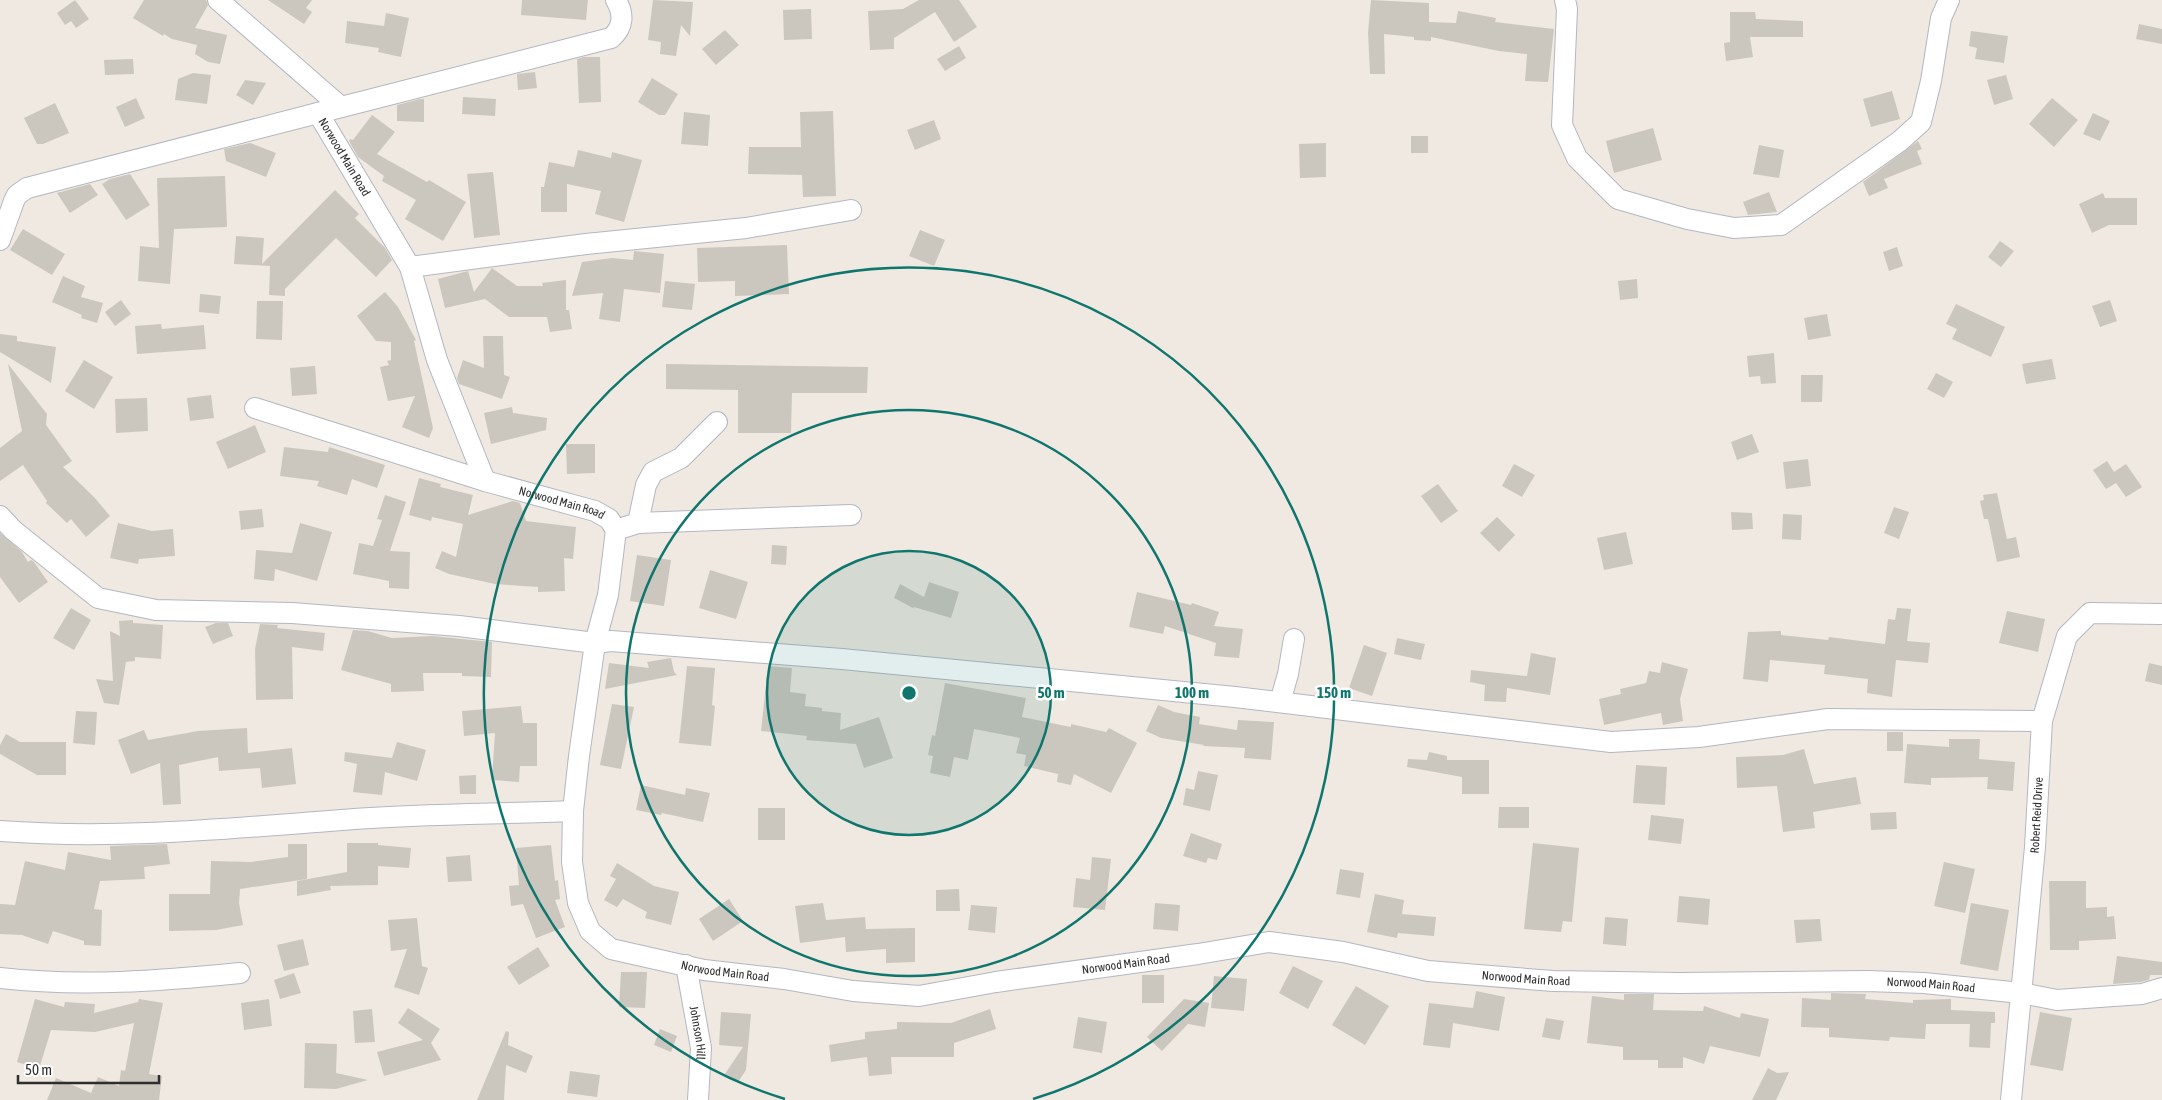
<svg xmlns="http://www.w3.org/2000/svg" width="2162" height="1100" viewBox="0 0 2162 1100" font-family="'Asap Condensed',sans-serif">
<rect width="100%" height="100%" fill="#efe9e1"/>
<!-- building -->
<g fill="#cbc7bf">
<polygon points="75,0 89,19 76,28 71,21 65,25 57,13"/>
<polygon points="144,0 206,0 208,5 195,28 227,35 220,64 208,62 195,54 197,45 172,39 164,34 163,36 133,18"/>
<polygon points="268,0 312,0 306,8 312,12 304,24"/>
<polygon points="522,0 588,0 586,20 521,15"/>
<polygon points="653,0 693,2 690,36 681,25 676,56 660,54 661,42 648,40"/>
<polygon points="919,0 959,0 977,27 954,42 935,12 894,38 894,49 870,50 868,11 903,9"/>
<polygon points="1371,0 1429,3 1429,22 1456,23 1458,11 1496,18 1495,22 1554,29 1548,82 1525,81 1527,54 1499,51 1431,37 1431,41 1414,40 1414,37 1384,34 1385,74 1370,74 1368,32"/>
<polygon points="811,9 812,39 784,40 783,10"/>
<polygon points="1730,12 1755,12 1756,19 1803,21 1803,37 1750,37 1753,57 1726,61 1724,43 1730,42"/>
<polygon points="386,13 409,18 401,57 378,52 379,48 345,43 347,21 384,26"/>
<polygon points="2139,24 2162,29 2162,44 2136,39"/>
<polygon points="725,30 739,45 716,65 702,49"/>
<polygon points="1971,31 2008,36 2004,63 1975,59 1977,48 1969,46"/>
<polygon points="959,46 966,58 945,71 937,59"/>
<polygon points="584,57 600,57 601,102 579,103 577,59"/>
<polygon points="133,59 134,74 105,75 104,60"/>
<polygon points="535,72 537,88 518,90 517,74"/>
<polygon points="193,73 211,75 207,104 175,100 178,79"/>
<polygon points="2006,75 2013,99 1994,105 1987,80"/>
<polygon points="652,78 678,94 665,115 659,115 638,102"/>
<polygon points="245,80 266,83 253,105 236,95"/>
<polygon points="1892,91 1900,119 1871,127 1863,99"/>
<polygon points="463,97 496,99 495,116 462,114"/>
<polygon points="136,98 145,118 125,127 116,107"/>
<polygon points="2052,98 2078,120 2054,147 2029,124"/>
<polygon points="420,99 424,99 424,122 397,121 397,105"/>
<polygon points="55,103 69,133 43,144 37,144 24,118"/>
<polygon points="833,111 836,196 803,197 802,175 748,174 749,147 801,147 800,112"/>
<polygon points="684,112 710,115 708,146 681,144"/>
<polygon points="2093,113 2110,121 2100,141 2083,134"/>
<polygon points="372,115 395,132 377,154 427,182 429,180 466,202 443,241 405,219 416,200 382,181 384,176 358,157 349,141 350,139 353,140"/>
<polygon points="934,120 941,139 915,150 907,130"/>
<polygon points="1653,128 1662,160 1614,173 1606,141"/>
<rect x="1411" y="136" width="17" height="17"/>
<polygon points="1918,141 1922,149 1917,151 1922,164 1884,179 1888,188 1869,196 1863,182"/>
<polygon points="250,143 276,153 266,177 226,161 224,149"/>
<polygon points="1326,143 1326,177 1300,178 1299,144"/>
<polygon points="1759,145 1784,150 1779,178 1753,174"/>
<polygon points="578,150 611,158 612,152 642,160 624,222 595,214 601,191 567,184 567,212 541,212 541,187 544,187 549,162 574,167"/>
<polygon points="493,172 500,235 474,238 467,174"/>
<polygon points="130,174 150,205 126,220 102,184 110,179"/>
<polygon points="225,176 227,227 174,229 170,284 138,281 140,246 159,248 157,178"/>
<polygon points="90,184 98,195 70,213 57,193"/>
<polygon points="335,190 359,214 355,218 385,248 392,260 376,277 336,238 285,289 285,296 269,295 270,266 234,264 236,236 264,238 262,264"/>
<polygon points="1769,192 1777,212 1748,215 1743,202"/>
<polygon points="2103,193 2105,198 2137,198 2137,225 2109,225 2092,233 2079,204"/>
<polygon points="23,229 65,254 52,275 10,250"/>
<polygon points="920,230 945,240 934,266 909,256"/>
<polygon points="2000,241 2014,251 2001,267 1988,257"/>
<polygon points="787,245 789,294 735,296 735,281 698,282 697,248"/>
<polygon points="1897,247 1903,266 1889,271 1883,252"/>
<polygon points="634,251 664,254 660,293 624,289 620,322 599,319 603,293 572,296 582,262 612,258 633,260"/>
<polygon points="492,268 517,286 543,286 542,283 566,280 566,310 569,310 572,329 550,332 547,317 509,317 485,299 445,308 438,279 468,271 474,292"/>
<polygon points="63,276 85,286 81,297 103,303 97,323 81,318 82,315 52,302"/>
<polygon points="1637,279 1638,298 1620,300 1618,281"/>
<polygon points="665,281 695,284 692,310 662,307"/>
<polygon points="385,292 398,307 416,340 414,341 433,428 429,438 402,427 415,396 388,401 380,367 389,365 387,361 391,360 391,342 376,341 357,316"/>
<polygon points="200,294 221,296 219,314 199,312"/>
<polygon points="121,300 131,314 115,326 105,312"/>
<polygon points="2110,300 2117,321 2100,327 2092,306"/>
<polygon points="257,301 283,301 282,340 256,339"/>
<polygon points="1956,304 2005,327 1991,357 1952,339 1957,329 1946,324"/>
<polygon points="1827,314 1831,336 1808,340 1804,318"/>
<polygon points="161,324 162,329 204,325 206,349 137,354 135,326"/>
<polygon points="0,334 17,336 17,341 56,347 51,383 0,352"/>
<polygon points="483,336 503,336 504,375 510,377 502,399 459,384 457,378 463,360 484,368"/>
<polygon points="1774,353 1776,383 1761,384 1760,376 1749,377 1747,356"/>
<polygon points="2052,359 2056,379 2026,384 2022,364"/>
<polygon points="84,360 113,377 94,409 65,391"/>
<polygon points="8,364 47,414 46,425 72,461 63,467 94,497 110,516 86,537 71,519 67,523 46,503 47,501 23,465 0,481 0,448 22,431"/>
<polygon points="666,364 868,367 867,393 792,393 791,433 738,433 738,390 666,389"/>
<polygon points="315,366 317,394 292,396 290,368"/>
<polygon points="1936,373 1953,382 1944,398 1927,389"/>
<polygon points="1801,375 1823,375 1822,402 1801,402"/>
<polygon points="211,395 214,418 190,421 187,398"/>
<polygon points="147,398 148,431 116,433 115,399"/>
<polygon points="512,407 513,413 547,418 546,430 491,444 484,413"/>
<polygon points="255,425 266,452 228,469 216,442"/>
<polygon points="1752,434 1759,452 1737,460 1731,442"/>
<polygon points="566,444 595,444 595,473 567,474"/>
<polygon points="284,447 328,452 329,447 385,465 377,488 352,479 347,495 317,486 319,481 280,476"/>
<polygon points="1808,459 1811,486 1786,489 1783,462"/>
<polygon points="2107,461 2114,472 2126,464 2142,487 2126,497 2116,483 2106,489 2093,470"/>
<polygon points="1514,464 1535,475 1522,497 1502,486"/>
<polygon points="419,478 441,484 440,487 473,495 468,515 513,501 520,503 526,521 576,527 573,559 564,558 565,591 538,592 538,587 495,584 449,574 435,568 442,551 456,557 463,524 432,517 431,521 409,515"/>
<polygon points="1438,484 1458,511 1441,523 1421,496"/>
<polygon points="1997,493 2007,539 2016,537 2020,557 1997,562 1988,519 1984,519 1980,501 1984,500 1983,495"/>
<polygon points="385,495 406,502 390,551 410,552 409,589 389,588 389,581 353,574 359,543 373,546 382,520 377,519"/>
<polygon points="1894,507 1909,512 1899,539 1884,533"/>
<polygon points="262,509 264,527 241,530 239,511"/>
<polygon points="1731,512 1752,513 1753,529 1732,530"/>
<polygon points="1783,514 1802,515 1801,540 1782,539"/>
<polygon points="1497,517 1515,535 1499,552 1480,533"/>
<polygon points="118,523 152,531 173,529 175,556 139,559 138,564 110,558"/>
<polygon points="300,523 332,532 317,581 275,569 274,581 254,579 256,550 292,553"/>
<polygon points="1626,532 1633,564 1604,570 1597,538"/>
<polygon points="0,533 22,552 28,562 31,560 34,562 48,582 19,603 0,577"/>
<polygon points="772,545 787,546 786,565 771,564"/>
<polygon points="637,555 671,560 664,606 630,601"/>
<polygon points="710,570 748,582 736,619 699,608"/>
<polygon points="929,582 959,592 951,618 914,607 913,608 894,598 900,584 924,597"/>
<polygon points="1137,592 1191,605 1192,603 1219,612 1214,626 1243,629 1239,658 1214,656 1216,643 1165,626 1163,634 1129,627"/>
<polygon points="71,608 91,620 74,650 53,638"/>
<polygon points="1897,608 1911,609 1907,641 1930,643 1928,663 1896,660 1892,697 1867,693 1868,679 1824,674 1825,665 1770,660 1768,682 1743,679 1748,632 1781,631 1781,635 1828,640 1829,637 1885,644 1888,619 1895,620"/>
<polygon points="2007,611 2045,619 2038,652 1999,643"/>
<polygon points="133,620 133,623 163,625 161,659 135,657 135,661 126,662 119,705 104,703 96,679 113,681 110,631 120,636 119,621"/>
<polygon points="216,623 228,623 233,636 213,644 205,627"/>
<polygon points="260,624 278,625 277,628 325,633 323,651 292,647 293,699 256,700 255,649"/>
<polygon points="353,630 368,631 392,638 433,636 492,642 491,677 462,676 462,673 423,673 424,691 391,692 391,684 341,670"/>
<polygon points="1397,638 1425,644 1421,660 1394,654"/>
<polygon points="1364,645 1387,653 1372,696 1349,688"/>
<polygon points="1531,653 1556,658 1550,695 1507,688 1506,702 1484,701 1485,685 1470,682 1471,670 1527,676"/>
<polygon points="671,658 674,672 677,675 605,689 609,663 649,668 647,662"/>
<polygon points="1662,662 1688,669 1680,699 1683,721 1663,725 1661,713 1604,725 1599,699 1621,694 1620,689 1646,683 1649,671 1660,673"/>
<polygon points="2149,663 2162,666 2162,685 2145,681"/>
<polygon points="687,666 715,668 712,705 715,706 711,746 679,743"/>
<polygon points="768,666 792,668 790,692 806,694 805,706 822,708 822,711 841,713 840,730 879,717 893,758 864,768 856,744 806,740 807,736 761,731"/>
<polygon points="945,683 1026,698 1022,717 1071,727 1071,724 1106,732 1109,728 1137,743 1111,793 1074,774 1071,785 1057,782 1058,774 1024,766 1026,755 1016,753 1020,738 974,729 968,760 954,757 950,777 930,773 933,756 928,755 932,735 935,736"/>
<polygon points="612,704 634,707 621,769 600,765"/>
<polygon points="1158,705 1174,712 1200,717 1199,724 1237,730 1238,720 1274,722 1271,760 1244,758 1245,748 1203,746 1204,745 1161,738 1146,731"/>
<polygon points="521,706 523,723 537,723 537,766 520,766 519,782 492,780 495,733 464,736 462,711"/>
<polygon points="76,711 97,712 95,745 73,743"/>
<polygon points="247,728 248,753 292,748 296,784 262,788 260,768 219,771 218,757 179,765 181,804 163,805 160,763 131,774 118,740 144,730 148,740 198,731"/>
<rect x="1887" y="732" width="16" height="19"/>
<polygon points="6,734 20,742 66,742 66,775 37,775 0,754 0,745"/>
<polygon points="1949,739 1980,739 1979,759 2015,762 2013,791 1987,789 1988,777 1931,778 1931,785 1904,783 1907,744 1949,747"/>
<polygon points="397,742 426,750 417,781 385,772 382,795 353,792 357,764 344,761 345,752 392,758"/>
<polygon points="1804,749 1814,784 1856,777 1861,804 1813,812 1815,828 1783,832 1777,786 1737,788 1736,757 1783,755"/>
<polygon points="1429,752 1447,756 1447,760 1489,760 1489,794 1462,794 1462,777 1407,767 1408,759 1427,760"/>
<polygon points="1636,765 1667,767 1665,805 1633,803"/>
<polygon points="1198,771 1218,775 1210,811 1183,805 1186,788 1194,790"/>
<polygon points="476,775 476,794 460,794 459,776"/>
<polygon points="641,785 685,795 686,788 710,793 703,822 662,813 661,815 636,810"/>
<polygon points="1499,807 1529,807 1529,828 1498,828"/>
<rect x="758" y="808" width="27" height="32"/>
<polygon points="1896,812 1897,829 1871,830 1870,813"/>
<polygon points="1651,815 1684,819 1681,844 1648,840"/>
<polygon points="1191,833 1222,844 1217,860 1208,858 1206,863 1183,856"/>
<polygon points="347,843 378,843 378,845 411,848 409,868 378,866 378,885 330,886 331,890 297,896 297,881 347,872"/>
<polygon points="1533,843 1579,848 1572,922 1563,921 1561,932 1524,929"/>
<polygon points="167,844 170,864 144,867 145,879 100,881 94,909 102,910 101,946 84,945 84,941 53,931 48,944 22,935 0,934 0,904 15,905 25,861 65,870 68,852 111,860 110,846"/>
<polygon points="288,844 307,844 307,879 240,889 239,903 243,925 216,930 169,931 169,894 210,894 211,861 251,862 288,857"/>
<polygon points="551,845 555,881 558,880 560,899 555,900 565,927 536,938 523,904 511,906 509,886 519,885 516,848"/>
<polygon points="470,855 472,881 448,882 446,857"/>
<polygon points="1092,857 1111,859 1105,910 1073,907 1076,878 1090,880"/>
<polygon points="1944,862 1975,869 1965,913 1934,906"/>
<polygon points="617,863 654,886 679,892 671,925 645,918 647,912 623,899 617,907 604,900 616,879 610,876"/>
<polygon points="1340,869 1364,873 1360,898 1336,894"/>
<polygon points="2049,881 2086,881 2086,908 2107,907 2107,917 2114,916 2116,939 2079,941 2079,950 2050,950"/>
<polygon points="959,889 960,911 936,911 936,890"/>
<polygon points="1375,894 1404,900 1402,914 1436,917 1434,936 1398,933 1397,938 1367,932"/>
<polygon points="1679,896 1710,899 1708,925 1677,922"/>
<polygon points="729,899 743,921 713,941 699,919"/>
<polygon points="823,903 826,920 865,917 866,929 915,928 915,962 886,963 886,949 846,952 845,937 800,943 795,906"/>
<polygon points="1155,903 1180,905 1178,931 1153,929"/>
<polygon points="1971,903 2009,910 1998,971 1960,964"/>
<polygon points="971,905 997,907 995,933 968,930"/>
<polygon points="1605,917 1628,919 1626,946 1603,944"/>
<polygon points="417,918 422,966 428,968 419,995 394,987 407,949 391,951 388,920"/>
<polygon points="1820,919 1822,941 1796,943 1794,920"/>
<polygon points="303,939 309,965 284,971 277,945"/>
<polygon points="538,947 550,966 519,985 507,967"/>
<polygon points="2117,956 2162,962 2162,975 2150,975 2149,980 2140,982 2113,984"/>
<polygon points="1293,966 1323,981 1308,1009 1279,993"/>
<polygon points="621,972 647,972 645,1008 619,1007"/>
<polygon points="294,973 301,993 280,999 274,980"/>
<rect x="1142" y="975" width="22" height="28"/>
<polygon points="1214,976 1247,979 1244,1011 1211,1008"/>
<polygon points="1356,986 1389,1006 1365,1045 1332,1025"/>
<polygon points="1476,991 1505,997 1499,1031 1453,1023 1450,1048 1423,1045 1429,1003 1473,1008"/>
<polygon points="1831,993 1866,994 1865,999 1913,1003 1913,1000 1951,999 1951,1010 1995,1012 1995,1023 1991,1023 1990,1048 1969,1047 1970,1024 1926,1024 1925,1039 1890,1037 1889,1041 1829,1037 1829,1028 1801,1027 1802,998 1831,1000"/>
<polygon points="1624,994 1654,994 1653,1010 1703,1011 1704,1006 1740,1018 1741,1013 1769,1019 1760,1057 1710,1046 1704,1064 1683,1057 1683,1068 1658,1068 1658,1060 1623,1060 1623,1047 1587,1043 1592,996 1624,1000"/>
<polygon points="35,999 64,1007 65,1002 95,1004 94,1013 138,1002 139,999 163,1003 149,1074 162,1076 159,1100 47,1100 56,1078 91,1093 98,1077 119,1086 121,1070 125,1071 134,1023 95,1032 51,1030 39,1069 17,1062"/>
<polygon points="269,999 272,1026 244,1030 241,1003"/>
<polygon points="1184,999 1209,1003 1205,1027 1188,1024 1162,1051 1147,1037"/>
<polygon points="408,1008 440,1029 431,1043 441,1060 384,1076 377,1052 423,1040 398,1023"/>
<polygon points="372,1009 375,1042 355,1043 353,1011"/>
<polygon points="990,1009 996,1029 954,1043 954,1057 891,1057 892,1074 869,1076 867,1057 831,1062 829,1045 865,1039 865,1032 897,1029 897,1022 951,1023"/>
<polygon points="721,1012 751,1014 746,1070 738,1082 725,1074 743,1047 719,1045"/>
<polygon points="2040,1012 2072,1018 2063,1071 2030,1065"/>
<polygon points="1078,1017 1107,1022 1102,1053 1073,1048"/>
<polygon points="1546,1018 1564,1021 1560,1040 1542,1037"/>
<polygon points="660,1029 677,1036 671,1052 654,1045"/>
<polygon points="506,1031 509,1032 508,1045 533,1056 526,1073 506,1065 504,1100 477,1100"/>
<polygon points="305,1043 337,1044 336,1073 368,1080 336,1089 304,1088"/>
<polygon points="1768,1068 1777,1073 1789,1072 1776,1100 1752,1100"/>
<polygon points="570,1071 600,1075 597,1097 567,1093"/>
</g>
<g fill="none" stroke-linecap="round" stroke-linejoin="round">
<!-- minor casing -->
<g stroke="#b4b7c1" stroke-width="22">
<g id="minor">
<polyline points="218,0 341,107"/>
<path id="s1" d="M 616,0 C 624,14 624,27 611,38 L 318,113 L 410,267 L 437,360 L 485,481 L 595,511 L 609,519 L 616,530 L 608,595 L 595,643 L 579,756 L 573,811 L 572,862 L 578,903 L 590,931 L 611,949 L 704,970 L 784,979 L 853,991 L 919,996 L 996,982 L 1198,954 L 1269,942 L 1343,952 L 1428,971 L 1553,981 L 1679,983 L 1867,981 L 1924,983 L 2021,993 L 2057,1000 L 2142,994 L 2162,988"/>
<polyline points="1565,0 1567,9 1562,125 1577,158 1618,199 1687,219 1734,228 1781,225 1900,141 1921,122 1931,81 1941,18 1949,0"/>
<polyline points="0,240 14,201 17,195 27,188 318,113"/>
<polyline points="410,267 586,244 746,228 851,210"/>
<polyline points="255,408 485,481"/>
<polyline points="0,516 13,530 98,598 156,610 292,613 459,626 595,643 611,641 842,659 1235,697 1611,742 1699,737 1828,719 2042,721"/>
<polyline points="638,523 646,485 653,472 681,458 717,422"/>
<polyline points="616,530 638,523 851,515"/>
<polyline points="1280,702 1288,674 1294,639"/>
<path d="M 0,831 C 119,840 236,828 354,819 C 427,814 501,814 573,811"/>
<path id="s2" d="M 686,965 L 701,1048 L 698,1100"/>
<path d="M 0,978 C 80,987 160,981 240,973"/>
<path id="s3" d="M 2011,1100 L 2035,847 L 2042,721 L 2067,636 L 2090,613 L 2162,614"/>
</g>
</g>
<!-- minor -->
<use href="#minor" stroke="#fff" stroke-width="20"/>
</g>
<!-- distance rings -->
<circle cx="909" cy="693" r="142" fill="#0f766e" fill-opacity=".12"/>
<g fill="none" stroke="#0f766e" stroke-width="2.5">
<circle cx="909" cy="693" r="142"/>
<circle cx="909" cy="693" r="283"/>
<path d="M785 1099A425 425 0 1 1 1033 1099"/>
</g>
<g text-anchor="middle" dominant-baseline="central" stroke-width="5" stroke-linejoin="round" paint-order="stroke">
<!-- street labels -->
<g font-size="12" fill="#2e2e2e" stroke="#fff">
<text stroke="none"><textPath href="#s1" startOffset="396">Norwood Main Road</textPath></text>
<text stroke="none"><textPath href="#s1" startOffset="831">Norwood Main Road</textPath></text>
<text stroke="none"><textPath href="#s3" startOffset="286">Robert Reid Drive</textPath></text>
<text stroke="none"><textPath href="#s1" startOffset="1851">Norwood Main Road</textPath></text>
<text stroke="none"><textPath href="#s1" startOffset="1446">Norwood Main Road</textPath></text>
<text stroke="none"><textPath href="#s1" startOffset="2256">Norwood Main Road</textPath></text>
<text stroke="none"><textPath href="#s1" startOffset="2661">Norwood Main Road</textPath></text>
<text stroke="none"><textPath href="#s2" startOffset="69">Johnson Hill</textPath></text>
</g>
</g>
<circle cx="909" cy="693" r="8" fill="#0f766e" stroke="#fff" stroke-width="2.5"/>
<g font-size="15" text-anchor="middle" font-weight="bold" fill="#0f766e" stroke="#fff" stroke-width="5" stroke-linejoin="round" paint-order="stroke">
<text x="1051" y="698">50 m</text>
<text x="1192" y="698">100 m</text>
<text x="1334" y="698">150 m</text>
</g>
<!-- scale -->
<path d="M18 1075v8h141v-8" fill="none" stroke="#2e2e2e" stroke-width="2.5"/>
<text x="25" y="1075" font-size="15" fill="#2e2e2e" stroke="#ffffff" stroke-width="4" paint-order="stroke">50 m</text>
</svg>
